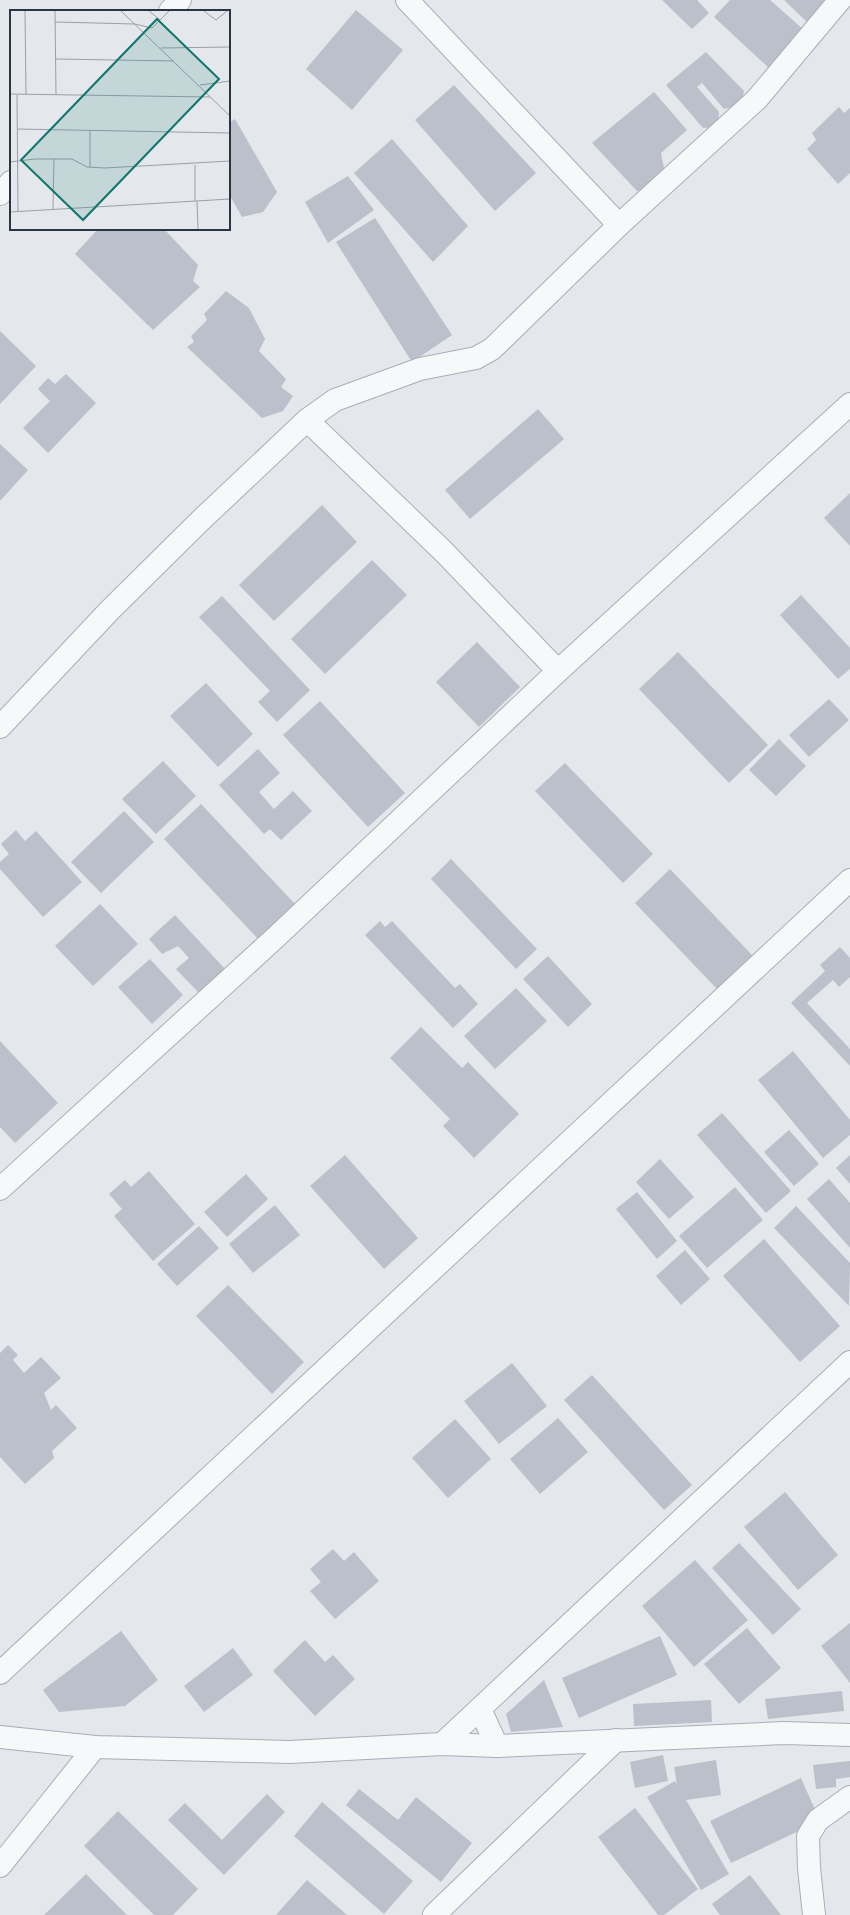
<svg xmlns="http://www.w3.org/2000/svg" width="850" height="1915" viewBox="0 0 850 1915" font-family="Mulish,sans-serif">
<rect width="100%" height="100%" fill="#e4e7ec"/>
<!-- building -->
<g fill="#bbc0ca">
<polygon points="662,0 697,0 709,13 692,29"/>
<polygon points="730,0 770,0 804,30 770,69 714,17"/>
<polygon points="784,0 831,0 810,25"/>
<polygon points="356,10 403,50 352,110 306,69"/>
<polygon points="706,52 744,91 741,105 724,109 702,83 697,87 719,112 718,127 703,128 666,85"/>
<polygon points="454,85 536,173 495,211 415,120"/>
<polygon points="654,92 687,130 661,153 665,173 649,188 637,191 592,143"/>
<polygon points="839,107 844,113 850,108 850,173 838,184 807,149 816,140 812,133"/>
<polygon points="235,119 277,192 263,212 242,217 229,194 229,123"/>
<polygon points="392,139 468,226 433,262 354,173"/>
<polygon points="348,176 374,210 328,243 305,202"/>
<polygon points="375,218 452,335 412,362 336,242"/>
<polygon points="98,229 164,229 198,265 193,281 200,287 153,330 75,254"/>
<polygon points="226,291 249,308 265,339 259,351 286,379 281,387 293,396 283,411 262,418 187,347 194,342 191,336 207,320 204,314"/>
<polygon points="0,331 36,366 0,404"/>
<polygon points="66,374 96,403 48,453 23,428 50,401 38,389 48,378 55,384"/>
<polygon points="538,409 564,439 470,519 445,490"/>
<polygon points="0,444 28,470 0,501"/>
<polygon points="850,493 850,546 824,518"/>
<polygon points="322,505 357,542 274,621 239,585"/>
<polygon points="372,560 407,595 325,674 291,639"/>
<polygon points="801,595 850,648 850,669 838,679 780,615"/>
<polygon points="222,596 310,690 277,722 258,702 270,691 199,617"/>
<polygon points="477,642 520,687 479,727 436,682"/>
<polygon points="678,652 768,745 729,783 639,689"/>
<polygon points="206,683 253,734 218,767 170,716"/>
<polygon points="829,699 849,720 809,757 789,735"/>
<polygon points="320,701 405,793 368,827 283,735"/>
<polygon points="779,739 806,766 776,796 749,770"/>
<polygon points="258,749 280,773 259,792 274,809 293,791 312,811 281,840 270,829 264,834 219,785"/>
<polygon points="163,761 196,796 156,834 122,799"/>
<polygon points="565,763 653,854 623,883 535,791"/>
<polygon points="201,804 295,904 258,939 164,839"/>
<polygon points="124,811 154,842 101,893 71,862"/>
<polygon points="16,830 25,841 36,831 82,882 43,917 0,869 0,862 9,854 1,844"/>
<polygon points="451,859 537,949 516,969 431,879"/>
<polygon points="670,869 752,955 717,989 635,903"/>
<polygon points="100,904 138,944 93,986 55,946"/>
<polygon points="175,915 225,969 199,993 176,969 189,958 178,946 162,954 149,939"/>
<polygon points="380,921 385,927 392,921 455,988 460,984 478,1004 453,1028 365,935"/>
<polygon points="840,947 850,958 850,977 839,987 833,980 807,1003 850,1049 850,1066 791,1003 825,971 820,965"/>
<polygon points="548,956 592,1004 568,1027 523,979"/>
<polygon points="150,959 183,995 152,1024 118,987"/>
<polygon points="516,988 547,1021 495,1069 464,1036"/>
<polygon points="421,1027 462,1068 468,1062 519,1114 474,1158 443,1126 450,1119 390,1058"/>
<polygon points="0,1041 58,1103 15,1143 0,1127"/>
<polygon points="793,1051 850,1120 850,1135 823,1158 758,1080"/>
<polygon points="722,1113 791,1191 766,1213 697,1135"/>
<polygon points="789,1130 819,1164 794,1186 764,1152"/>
<polygon points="345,1155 418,1238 384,1269 310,1186"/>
<polygon points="850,1155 850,1184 836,1168"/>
<polygon points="660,1159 694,1197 669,1219 636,1182"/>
<polygon points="149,1171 195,1224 153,1261 114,1216 122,1209 109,1194 125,1180 131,1187"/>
<polygon points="246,1174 268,1199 227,1237 204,1212"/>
<polygon points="829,1179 850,1203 850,1248 807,1199"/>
<polygon points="735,1187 763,1220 707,1268 679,1236"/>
<polygon points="637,1192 677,1241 657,1259 616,1209"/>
<polygon points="275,1205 300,1235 253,1273 229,1244"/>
<polygon points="796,1206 850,1263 849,1306 774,1228"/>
<polygon points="199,1226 219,1248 177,1286 157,1264"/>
<polygon points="764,1239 840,1326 800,1362 723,1276"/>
<polygon points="685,1250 710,1279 681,1305 656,1276"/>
<polygon points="228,1285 304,1362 272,1394 196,1316"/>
<polygon points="8,1345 18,1355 13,1360 24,1373 41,1357 61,1378 44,1393 51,1410 56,1405 77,1428 52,1451 54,1458 25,1484 0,1457 0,1353"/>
<polygon points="512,1363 547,1406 499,1444 464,1401"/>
<polygon points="592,1375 692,1485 664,1510 564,1400"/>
<polygon points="558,1418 588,1452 540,1494 510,1459"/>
<polygon points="455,1419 491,1459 448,1498 412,1458"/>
<polygon points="785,1492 838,1555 798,1590 744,1527"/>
<polygon points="739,1543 801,1609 773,1635 712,1568"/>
<polygon points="333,1549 344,1561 354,1552 379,1581 335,1619 310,1591 321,1582 310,1569"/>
<polygon points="695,1560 748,1620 694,1667 642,1606"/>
<polygon points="850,1623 850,1683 821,1646"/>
<polygon points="747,1628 781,1668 739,1704 704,1664"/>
<polygon points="121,1631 158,1680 125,1706 59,1712 43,1690"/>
<polygon points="660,1636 677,1675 579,1718 562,1678"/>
<polygon points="305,1640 325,1662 333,1655 355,1679 315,1716 273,1671"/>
<polygon points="233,1648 253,1675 204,1712 184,1686"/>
<polygon points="544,1680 563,1727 511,1732 506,1714"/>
<polygon points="842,1691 844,1711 768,1719 765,1699"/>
<polygon points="711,1700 712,1722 634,1726 633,1704"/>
<polygon points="663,1755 668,1781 635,1788 630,1762"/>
<polygon points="716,1760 721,1795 686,1800 729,1874 701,1890 647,1797 675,1781 677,1784 674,1767"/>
<polygon points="850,1761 850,1777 836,1779 836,1787 816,1789 813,1765"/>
<polygon points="801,1778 820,1821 731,1863 710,1821"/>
<polygon points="359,1789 398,1820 416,1797 472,1843 441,1882 346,1805"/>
<polygon points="267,1794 285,1812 224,1875 168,1820 185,1803 222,1840"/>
<polygon points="322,1802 413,1881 384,1914 294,1836"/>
<polygon points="635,1808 698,1889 664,1915 658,1915 598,1837"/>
<polygon points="118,1811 198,1889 173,1915 154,1915 84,1846"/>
<polygon points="86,1874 127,1915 44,1915"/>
<polygon points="750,1875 781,1915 720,1915 712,1904"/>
<polygon points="307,1880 347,1915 276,1915"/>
</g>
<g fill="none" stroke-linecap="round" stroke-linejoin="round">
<!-- minor casing -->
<g stroke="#a9aeb7" stroke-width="24">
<g id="minor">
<polyline points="407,0 619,225"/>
<polyline points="170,11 180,0"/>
<polyline points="0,194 11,182"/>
<polyline points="307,420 444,552 558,671"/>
<polyline points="0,727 109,611 200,521 307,420 335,400 420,369 476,358 492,349 619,225 757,99 840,0"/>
<polyline points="0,1189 275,938 558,671 850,404"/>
<polyline points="0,1673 850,880"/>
<polyline points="480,1709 497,1746"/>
<polyline points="0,1737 95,1747 290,1752 442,1744 497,1746 784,1733 850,1735"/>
<polyline points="442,1744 850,1362"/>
<polyline points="0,1866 95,1747"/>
<polyline points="434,1915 616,1740"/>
<polyline points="814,1915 809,1868 808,1836 818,1820 850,1797"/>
</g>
</g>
<!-- minor -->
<use href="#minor" stroke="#f7f8fa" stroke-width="22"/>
</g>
<!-- overview -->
<g transform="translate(10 10)">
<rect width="220" height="220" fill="#e4e7ec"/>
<path fill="none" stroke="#9a9fa9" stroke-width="1" d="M 15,1 L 16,85M 45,1 L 46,85M 111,1 L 220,106M 139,1 L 150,10M 194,1 L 206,10 L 217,1M 45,12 L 125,14 L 142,18 L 159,1M 151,38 L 220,37M 46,49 L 164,51M 190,75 L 220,71M 0,84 L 200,87M 7,85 L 8,201M 7,119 L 220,123M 80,121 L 80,157M 0,152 L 25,149 L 62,149 L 77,157 L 95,158 L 220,151M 185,191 L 185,155M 187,191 L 188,219M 43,199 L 44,149M 0,202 L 220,189"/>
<path fill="#0f766e" fill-opacity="0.15" stroke="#0f766e" stroke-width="2" d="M 147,9 L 209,69 L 73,210 L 11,150 Z"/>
<rect width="220" height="220" fill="none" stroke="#2b3445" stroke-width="2"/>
</g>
</svg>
